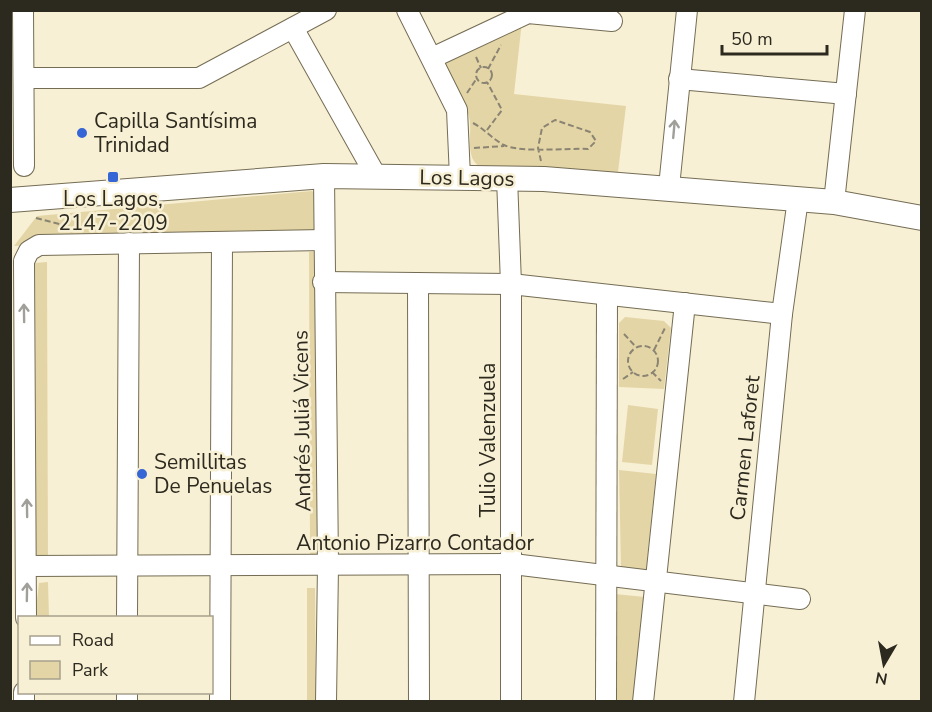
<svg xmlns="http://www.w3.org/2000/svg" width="932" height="712" viewBox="0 0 932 712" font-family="'Nunito Sans',sans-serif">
<rect width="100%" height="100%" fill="#f8f0d4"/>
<!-- green -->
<g fill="#e4d5a6">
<path d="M 522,21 L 514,94 L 626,106 L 618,172 L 484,169 C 461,160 475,131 468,113 C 461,95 449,78 441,61 Z"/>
<polygon points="312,191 315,193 315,234 14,246 37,216"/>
<polygon points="318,251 319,555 310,555 309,252"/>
<polygon points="47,262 48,560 36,560 35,263"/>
<polygon points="625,317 664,321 671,328 664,389 619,387 619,323"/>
<polygon points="628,405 658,409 652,465 622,462"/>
<polygon points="619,470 656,474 646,571 621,568"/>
<polygon points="48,582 49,617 35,618 39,583"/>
<polygon points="307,588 315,588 316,701 307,701"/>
<polygon points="615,594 645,597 636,701 612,702"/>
</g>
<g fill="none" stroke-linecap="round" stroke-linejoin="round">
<!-- minor casing -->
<g stroke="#746c54" stroke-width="22">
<g id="minor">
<polyline points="23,10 24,166"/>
<polyline points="407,10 457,110 460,177"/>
<polyline points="293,28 376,176"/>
<polyline points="432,58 528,13 612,21"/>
<polyline points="24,78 199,78 326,10"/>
<polyline points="679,79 846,94"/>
<polyline points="324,176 328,566 326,702"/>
<polyline points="507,178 511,284 511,702"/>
<polyline points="669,187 687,10"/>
<polyline points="834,202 855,10"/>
<polyline points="323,282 511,284 782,314"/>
<polyline points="418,283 419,702"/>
<polyline points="27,566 513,564 800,599"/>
<polyline points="26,618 24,261 29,251 39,245 324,240"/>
<polyline points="127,618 129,243"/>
<polyline points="127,692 127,702"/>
<polyline points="24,702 24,692"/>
<polyline points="220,702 222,242"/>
<polyline points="606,702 607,295"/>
<polyline points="643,702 685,303"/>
<polyline points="744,702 782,314 798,199"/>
</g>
</g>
<!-- major casing -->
<g stroke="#746c54" stroke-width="26">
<polyline id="major" points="10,200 324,176 544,179 834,202 922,218"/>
</g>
<!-- path -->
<g stroke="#8a8573" stroke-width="2" stroke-dasharray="6 3" stroke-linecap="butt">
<polyline points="476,57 481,68"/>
<circle cx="484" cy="75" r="8"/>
<polyline points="488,69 501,45"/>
<polyline points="467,93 477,78"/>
<path d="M 473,123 C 485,129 492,139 504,145 C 519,153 568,148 588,149 L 596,141 L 590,132 L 555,120 L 542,128 L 538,148 L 541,161"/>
<polyline points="487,130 502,110 487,82"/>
<polyline points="474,148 504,146"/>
<polyline points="36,218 71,227"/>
<polyline points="624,334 636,347"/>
<circle cx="643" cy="361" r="15"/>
<polyline points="654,350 665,328"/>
<polyline points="652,372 661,381"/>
<polyline points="623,379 633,372"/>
</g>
<!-- minor -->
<use href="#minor" stroke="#fff" stroke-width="20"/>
<!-- major -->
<use href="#major" stroke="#fff" stroke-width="24"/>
</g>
<!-- one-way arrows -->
<defs><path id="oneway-shaft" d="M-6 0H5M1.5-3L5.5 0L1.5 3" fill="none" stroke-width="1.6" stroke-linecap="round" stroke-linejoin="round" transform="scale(1.5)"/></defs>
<g stroke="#a09f9a">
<use href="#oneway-shaft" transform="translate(674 129) rotate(-85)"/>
<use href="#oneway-shaft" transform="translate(24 313) rotate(-91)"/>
<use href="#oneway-shaft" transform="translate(27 508) rotate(-91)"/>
<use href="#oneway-shaft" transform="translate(27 592) rotate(-89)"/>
</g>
<!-- markers -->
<g fill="#3665d5" stroke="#f8f0d4" stroke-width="2">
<circle cx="82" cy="133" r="6"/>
<rect x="107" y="171" width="12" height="12" rx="3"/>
<circle cx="142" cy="474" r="6"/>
</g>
<g text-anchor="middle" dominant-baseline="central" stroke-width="5" stroke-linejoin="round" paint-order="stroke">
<!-- poi labels -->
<g font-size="21" fill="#2c291f" stroke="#f8f0d4" text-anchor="start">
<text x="94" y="121">Capilla Santísima<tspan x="94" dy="24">Trinidad</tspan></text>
<text x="113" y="199" text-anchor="middle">Los Lagos,<tspan x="113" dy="24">2147-2209</tspan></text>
<text x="154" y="462">Semillitas<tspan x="154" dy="24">De Penuelas</tspan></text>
</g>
<!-- street labels -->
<g font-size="21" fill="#2c291f" stroke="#f8f0d4">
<text transform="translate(467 178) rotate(1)">Los Lagos</text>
<text transform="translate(302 421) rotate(-91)">Andrés Juliá Vicens</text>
<text transform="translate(488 440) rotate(-90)">Tulio Valenzuela</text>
<text transform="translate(745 448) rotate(-84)">Carmen Laforet</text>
<text x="415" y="543">Antonio Pizarro Contador</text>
</g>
</g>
<!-- border -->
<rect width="932" height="712" fill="none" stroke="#2c291f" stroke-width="24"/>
<!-- legend -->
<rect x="18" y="616" width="195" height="78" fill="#f8f0d4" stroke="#a6a08c" stroke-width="1.5"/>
<rect x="30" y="636" width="30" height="9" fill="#ffffff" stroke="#a6a08c" stroke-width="1.5"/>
<text x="72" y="646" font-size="18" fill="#2c291f">Road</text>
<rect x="30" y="661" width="30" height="18" fill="#e4d5a6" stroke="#a6a08c" stroke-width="1.5"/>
<text x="72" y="676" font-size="18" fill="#2c291f">Park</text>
<!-- north arrow -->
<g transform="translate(884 664) rotate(190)" stroke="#f8f0d4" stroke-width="4.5" paint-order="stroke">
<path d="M0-4.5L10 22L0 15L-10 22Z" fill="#2c291f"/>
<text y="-9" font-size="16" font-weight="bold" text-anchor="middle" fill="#2c291f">N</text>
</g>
<!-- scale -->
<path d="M722 45v9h105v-9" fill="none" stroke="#2c291f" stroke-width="3"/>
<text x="731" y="45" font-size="18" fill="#2c291f" stroke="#f8f0d4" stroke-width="4.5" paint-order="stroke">50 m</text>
</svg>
